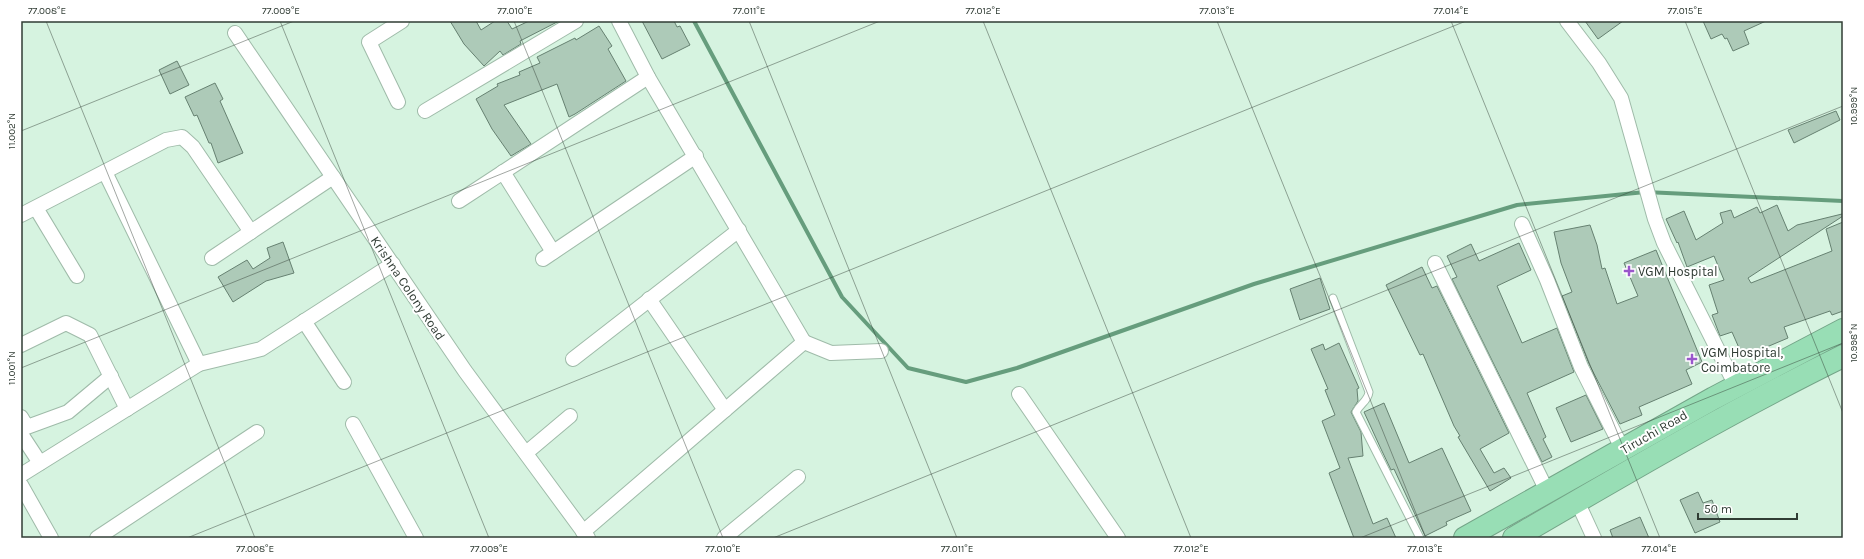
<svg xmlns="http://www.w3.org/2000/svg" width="1864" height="559" viewBox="0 0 1864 559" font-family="Karla,sans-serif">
<rect width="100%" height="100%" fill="#d6f3e0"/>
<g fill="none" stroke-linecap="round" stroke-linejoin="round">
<!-- stream -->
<polyline stroke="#669d7d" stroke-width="4" points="694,21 842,297 908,368 966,382 1017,368 1254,284 1517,205 1645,192 1843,201"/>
</g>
<!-- building -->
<g fill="#adcab8" stroke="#668171">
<polygon points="450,21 476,21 481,30 495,21 507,21 512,29 529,21 559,21 520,41 521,44 503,55 500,51 484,66 464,44"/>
<polygon points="642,21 674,21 677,27 680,26 690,45 662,59"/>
<polygon points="1585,21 1623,21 1598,39"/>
<polygon points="1703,21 1766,21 1744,31 1749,44 1733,51 1727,38 1725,39 1722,34 1711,39"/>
<polygon points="599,26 612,46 608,49 626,81 575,114 569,117 557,84 504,105 531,144 511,156 492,129 476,99 498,86 497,84 520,75 519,72 540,63 537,57 575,38 576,40"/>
<polygon points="177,61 189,85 170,94 159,70"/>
<polygon points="215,83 223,99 220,101 243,153 218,163 211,143 209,143 197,115 194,116 185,97"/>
<polygon points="1836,111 1840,120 1794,143 1788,130"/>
<polygon points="1777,205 1788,231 1797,225 1842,214 1843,216 1748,278 1751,283 1832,251 1826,229 1843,222 1843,311 1832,315 1830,311 1784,327 1788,338 1743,357 1732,332 1720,336 1712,315 1718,313 1709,285 1724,280 1714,256 1687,267 1678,242 1677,243 1666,219 1684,211 1696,240 1723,223 1720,213 1731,210 1734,218 1757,207 1760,213"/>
<polygon points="1590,225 1597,245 1602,269 1605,268 1617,304 1638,296 1624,263 1656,250 1702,362 1686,370 1692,384 1639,407 1642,415 1620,424 1589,364 1562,296 1572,292 1561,263 1554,232"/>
<polygon points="283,242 294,273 266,281 233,302 218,277 247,260 253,269 270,258 267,248"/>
<polygon points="1519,243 1531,270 1497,286 1522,343 1557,328 1574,372 1527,393 1546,437 1543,439 1552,457 1542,462 1452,279 1457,277 1447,256 1471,244 1479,261"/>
<polygon points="1422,267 1432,288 1437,286 1509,433 1480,449 1494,473 1504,468 1511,478 1490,491 1458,437 1460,436 1454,426 1423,354 1420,355 1386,285"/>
<polygon points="1320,278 1330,309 1300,320 1290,289"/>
<polygon points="1339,343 1359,388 1357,389 1358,401 1351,412 1361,432 1363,456 1348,458 1373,524 1387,518 1396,538 1354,538 1329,473 1340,468 1322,421 1335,415 1325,390 1328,389 1311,349 1323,344 1325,350"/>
<polygon points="1586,395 1603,429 1571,442 1556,408"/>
<polygon points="1384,403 1409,463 1442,448 1471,511 1446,522 1447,525 1425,536 1394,469 1391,470 1381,449 1364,412"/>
<polygon points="1698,492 1703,503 1712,500 1720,522 1695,533 1680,500"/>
<polygon points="1640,517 1649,538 1613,538 1610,530"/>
</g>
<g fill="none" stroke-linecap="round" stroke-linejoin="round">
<!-- lane casing -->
<g stroke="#9fbba9" stroke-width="9">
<path id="lane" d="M 1333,298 L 1369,392 C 1368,401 1360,404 1356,412 L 1420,538"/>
</g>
<!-- street casing -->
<g stroke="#9fbba9" stroke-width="16">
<g id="street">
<polyline points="1567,21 1599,63 1621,98 1655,219 1664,243 1736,386"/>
<polyline points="235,33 465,371 588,538"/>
<polyline points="398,102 369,42 402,21"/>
<polyline points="425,111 576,21"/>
<polyline points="105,172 199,364"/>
<polyline points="503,172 553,252"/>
<polyline points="459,201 648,77"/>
<polyline points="36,208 77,276"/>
<polyline points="21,215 166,140 182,137 193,147 251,232"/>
<polyline points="1522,224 1547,280 1581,367 1623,450"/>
<polyline points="212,258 333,177"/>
<polyline points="543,259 696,156"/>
<polyline points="1435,263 1547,491"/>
<polyline points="649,299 725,410"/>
<polyline points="304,321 344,382"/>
<polyline points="804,342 831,353 881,351"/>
<polyline points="21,345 66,323 90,335 127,409"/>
<polyline points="573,359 739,230"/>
<polyline points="1019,394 1118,538"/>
<polyline points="21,417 27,427 68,412 111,376"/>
<polyline points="353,424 416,538"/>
<polyline points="21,434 40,463"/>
<polyline points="526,453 570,416"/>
<polyline points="21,475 199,364 261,349 393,264"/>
<polyline points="21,485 51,538"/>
<polyline points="1577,501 1594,538"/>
<polyline points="583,532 804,342 648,77 619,21"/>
<polyline points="97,538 257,432"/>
<polyline points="724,538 798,477"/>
</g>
</g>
<!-- highway casing -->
<g stroke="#74a588" stroke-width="24">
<g id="highway">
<polyline points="1465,538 1714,398 1843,330"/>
<path d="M 1514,538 C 1622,475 1731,411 1843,356"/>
</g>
</g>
<!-- lane -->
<use href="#lane" stroke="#fff" stroke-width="7"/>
<!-- street -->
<use href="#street" stroke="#fff" stroke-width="14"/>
<!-- highway -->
<use href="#highway" stroke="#98deb5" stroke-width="22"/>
</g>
<!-- ticks -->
<path fill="none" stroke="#303c34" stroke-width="1" stroke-opacity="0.45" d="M 46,21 L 255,538M 280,21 L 489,538M 514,21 L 723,538M 749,21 L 957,538M 983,21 L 1191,538M 1217,21 L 1426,538M 1451,21 L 1660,538M 1685,21 L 1843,413M 21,131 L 294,21M 21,368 L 880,21M 187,538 L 1466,21M 773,538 L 1843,106M 1360,538 L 1843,343"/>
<!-- markers -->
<g fill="#9956cb" stroke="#fff" stroke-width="1.5">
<path d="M1627 265h4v4h4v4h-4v4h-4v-4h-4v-4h4z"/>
<path d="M1690 353h4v4h4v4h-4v4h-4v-4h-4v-4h4z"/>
</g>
<g text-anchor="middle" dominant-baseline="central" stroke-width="4" stroke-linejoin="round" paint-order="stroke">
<!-- poi labels -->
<g font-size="13" fill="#303c34" stroke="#fff" text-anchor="start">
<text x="1638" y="271">VGM Hospital</text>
<text x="1701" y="352">VGM Hospital,<tspan x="1701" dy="15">Coimbatore</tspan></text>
</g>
<!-- street labels -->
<g font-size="13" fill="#303c34" stroke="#fff">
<text transform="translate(408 288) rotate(56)">Krishna Colony Road</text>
<text transform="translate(1654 432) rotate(-30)">Tiruchi Road</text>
</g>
</g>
<!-- border -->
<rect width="1864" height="559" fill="none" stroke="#ffffff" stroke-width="44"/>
<!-- scale -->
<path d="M1698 513v6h99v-6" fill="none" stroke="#303c34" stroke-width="2"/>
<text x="1704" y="513" font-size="12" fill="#303c34" stroke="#ffffff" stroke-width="3" paint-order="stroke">50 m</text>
<rect x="22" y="22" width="1820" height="515" fill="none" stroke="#303c34" stroke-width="1.5"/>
<g font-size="10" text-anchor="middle" fill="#303c34">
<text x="47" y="14">77.008°E</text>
<text x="281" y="14">77.009°E</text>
<text x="515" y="14">77.010°E</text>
<text x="749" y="14">77.011°E</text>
<text x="983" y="14">77.012°E</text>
<text x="1217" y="14">77.013°E</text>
<text x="1451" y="14">77.014°E</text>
<text x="1685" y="14">77.015°E</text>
<text transform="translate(1853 106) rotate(-90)" y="4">10.999°N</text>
<text transform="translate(11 131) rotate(-90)" y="4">11.002°N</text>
<text transform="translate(1853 343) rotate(-90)" y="4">10.998°N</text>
<text transform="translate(11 368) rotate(-90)" y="4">11.001°N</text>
<text x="255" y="552">77.008°E</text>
<text x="489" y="552">77.009°E</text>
<text x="723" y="552">77.010°E</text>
<text x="957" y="552">77.011°E</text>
<text x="1191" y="552">77.012°E</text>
<text x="1425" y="552">77.013°E</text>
<text x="1659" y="552">77.014°E</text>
</g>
</svg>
